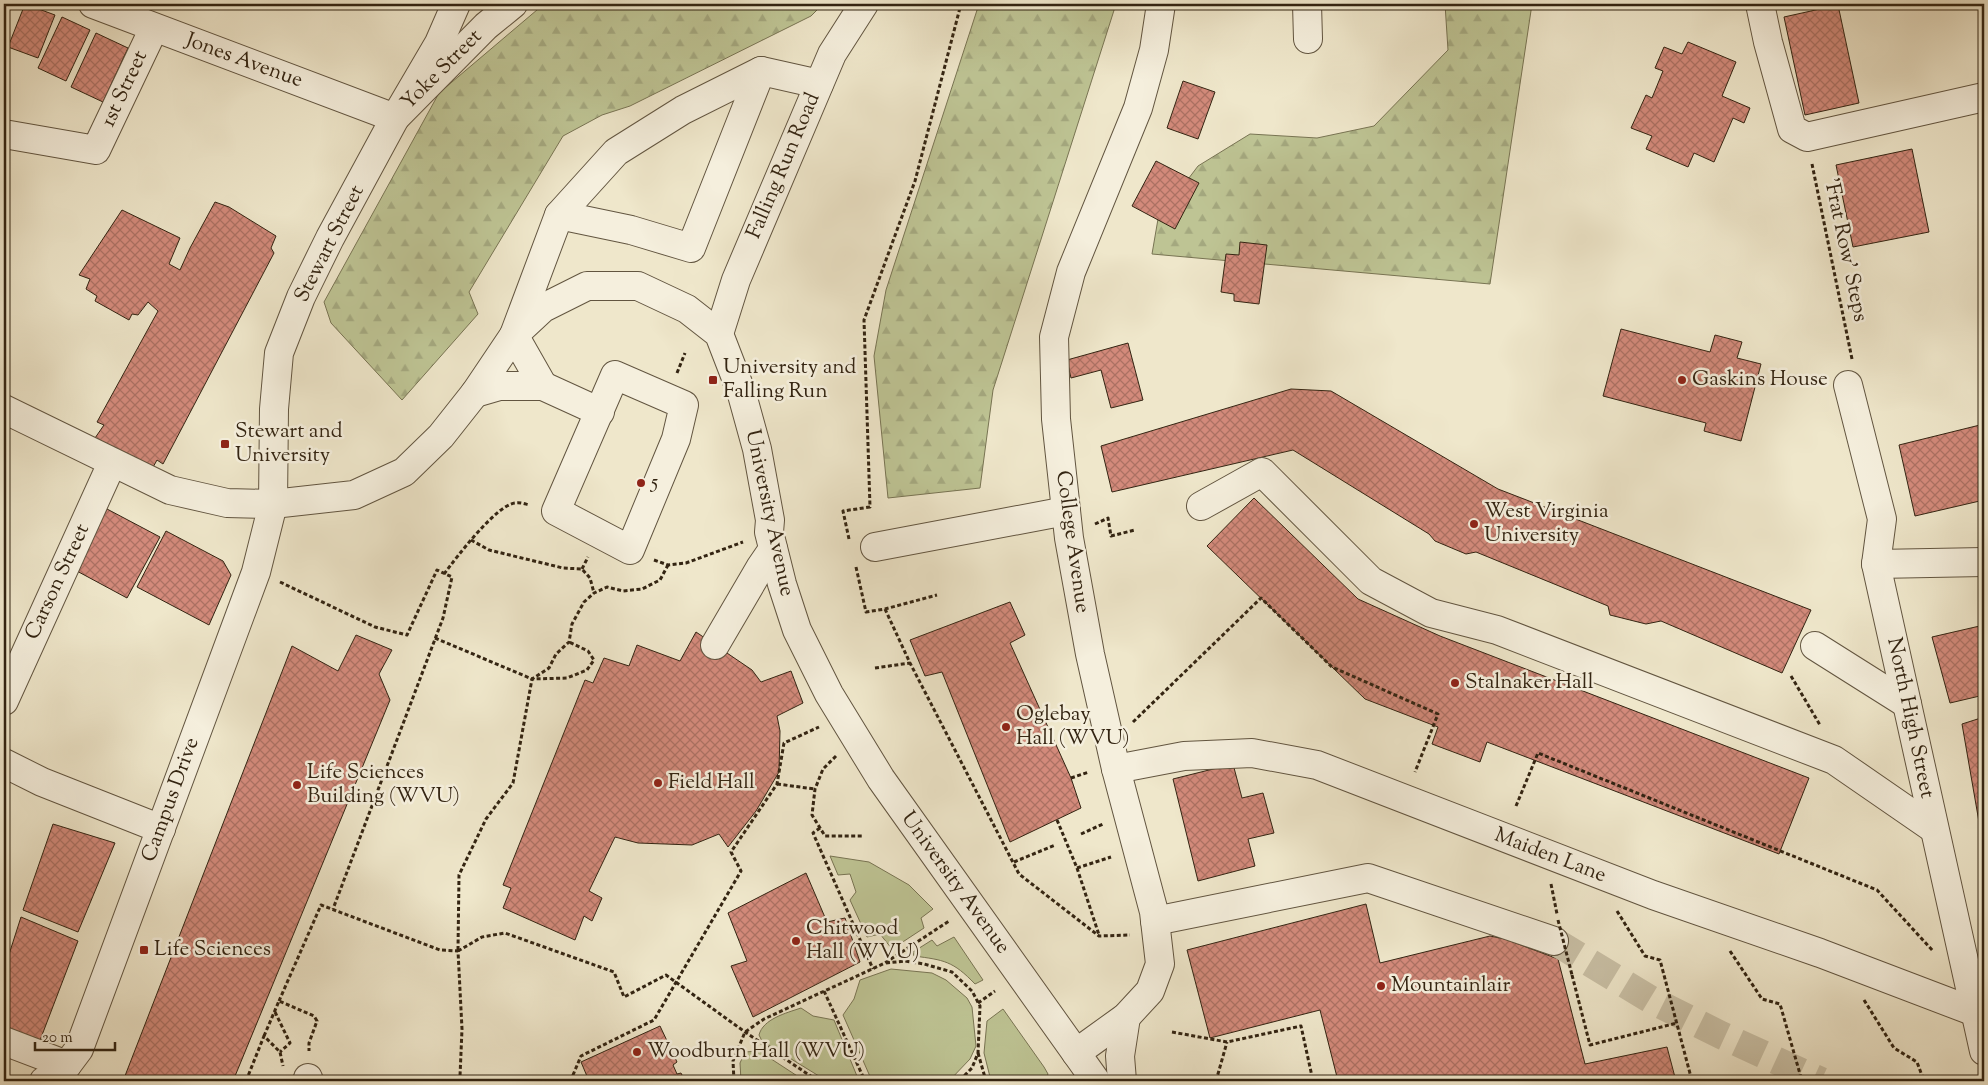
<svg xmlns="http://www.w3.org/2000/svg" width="1988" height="1085" viewBox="0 0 1988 1085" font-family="'Sorts Mill Goudy',serif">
<defs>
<pattern id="forest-firs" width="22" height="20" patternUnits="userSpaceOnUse" patternTransform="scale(1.25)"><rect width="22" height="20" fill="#bec494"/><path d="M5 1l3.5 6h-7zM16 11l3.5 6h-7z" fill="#a4a87f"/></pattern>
<pattern id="building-cross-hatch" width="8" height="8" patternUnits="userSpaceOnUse" patternTransform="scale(1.25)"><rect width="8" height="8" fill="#d38a7b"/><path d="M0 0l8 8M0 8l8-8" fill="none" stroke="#ac7163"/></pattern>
</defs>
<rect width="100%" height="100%" fill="#efe7cb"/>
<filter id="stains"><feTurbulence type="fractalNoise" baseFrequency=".004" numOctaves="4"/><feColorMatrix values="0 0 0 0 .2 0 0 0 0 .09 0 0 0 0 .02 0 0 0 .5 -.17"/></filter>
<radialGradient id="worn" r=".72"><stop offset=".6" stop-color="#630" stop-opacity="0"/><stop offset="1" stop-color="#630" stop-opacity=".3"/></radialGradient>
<!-- green -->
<g fill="#bec494" stroke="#787453">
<polygon points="830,856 869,862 909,885 933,909 921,918 924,928 892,949 880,934 867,937 850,900 856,892 850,874 838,875"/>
<path d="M 954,937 L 983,980 L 975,984 C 953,961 944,960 914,956 L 913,952 L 932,940 L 937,946 Z"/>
<polygon points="891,969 932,973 946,980 967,998 972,1007 976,1046 970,1059 949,1081 872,1081 843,1015 854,999 860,980"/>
<path d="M 801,1008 L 813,1016 L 834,1020 L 859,1081 L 827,1081 L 762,1041 L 759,1035 C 763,1019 786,1013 801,1008 Z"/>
<polygon points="1003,1009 1044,1067 1048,1074 1045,1081 991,1081 984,1053 987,1021"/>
<polygon points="759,1051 805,1081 741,1081 740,1063 745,1052"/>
</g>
<!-- forest -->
<g fill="url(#forest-firs)" stroke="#787453">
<polygon points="544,4 823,4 811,16 630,106 602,115 563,136 469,292 478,314 402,400 331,323 324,302 439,93"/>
<polygon points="979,4 1116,4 993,390 980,488 888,498 874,356 886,290"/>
<polygon points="1445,4 1532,4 1490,284 1152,254 1158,219 1198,166 1250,134 1317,138 1374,126 1448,50"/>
</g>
<!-- building -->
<g fill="url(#building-cross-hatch)" stroke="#332412">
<polygon points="25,4 55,15 38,58 8,47"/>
<polygon points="1626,4 1652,4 1627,9"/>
<polygon points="1838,5 1859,103 1805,115 1784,17"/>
<polygon points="62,17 90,30 66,81 38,68"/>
<polygon points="96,33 128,48 103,102 71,87"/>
<polygon points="1688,42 1736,62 1722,96 1750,108 1744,123 1733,118 1714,162 1694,153 1688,167 1646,149 1652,136 1631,128 1646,95 1652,98 1663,71 1655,68 1664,47 1682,54"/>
<polygon points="1183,81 1215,92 1198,139 1167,128"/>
<polygon points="1912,149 1929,232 1853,247 1836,165"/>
<polygon points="1156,161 1199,183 1175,229 1132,206"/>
<polygon points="215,202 229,207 276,236 271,248 274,253 163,464 157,460 152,469 95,438 104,425 97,422 158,311 148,302 138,315 132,314 129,320 95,301 97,296 86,289 90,279 79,275 122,210 180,238 169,264 180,270 190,248"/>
<polygon points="1240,242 1267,245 1259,304 1234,301 1234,294 1221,292 1226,254 1239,255"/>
<polygon points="1621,329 1710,352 1715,335 1742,342 1737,358 1761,364 1741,441 1704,431 1706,423 1603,396"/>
<polygon points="1128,343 1143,400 1111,408 1101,370 1071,378 1067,360"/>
<polygon points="1291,389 1331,391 1498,489 1811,610 1782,673 1661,621 1646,624 1610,615 1608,606 1476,552 1466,554 1435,541 1429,534 1293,450 1112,492 1101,446"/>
<polygon points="1984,424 1984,500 1915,516 1899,445"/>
<polygon points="1254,498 1358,599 1440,636 1809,778 1779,854 1487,742 1480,762 1432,744 1438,727 1365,699 1207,546"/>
<polygon points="107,509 160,537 127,598 75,570"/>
<polygon points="166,531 223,561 231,575 209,625 137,587"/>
<polygon points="1010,602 1025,635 1010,643 1071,778 1081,808 1010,842 942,672 925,676 910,640"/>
<polygon points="1984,625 1984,695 1950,703 1932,637"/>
<polygon points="696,632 752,670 761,682 791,671 803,703 777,716 780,731 779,772 756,811 728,847 719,834 692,845 638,843 615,837 589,891 602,898 592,921 584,916 575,940 503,908 511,888 503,885 585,680 593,683 604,658 629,666 637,645 680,661"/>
<polygon points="356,635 392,650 379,674 390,700 233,1081 123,1081 292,646 338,671"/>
<polygon points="1984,717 1984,821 1979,822 1962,724"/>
<polygon points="1233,764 1242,798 1263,793 1274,833 1248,839 1255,866 1198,881 1173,779"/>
<polygon points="53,824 115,843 78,932 23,910"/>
<polygon points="806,873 827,922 845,918 860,962 753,1017 731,966 747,961 728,913"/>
<polygon points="1366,904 1380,963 1490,936 1505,939 1558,959 1585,1064 1667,1047 1676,1081 1338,1081 1320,1010 1210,1038 1187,950"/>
<polygon points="21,917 78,941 39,1043 4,1027 4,970"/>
<polygon points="660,1026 677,1062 673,1065 677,1074 681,1073 685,1081 589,1081 581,1062"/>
</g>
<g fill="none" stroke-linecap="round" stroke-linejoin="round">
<!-- minor-tunnel -->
<polyline stroke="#c9c0a6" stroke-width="28" stroke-dasharray="28 14" stroke-linecap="butt" points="1554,941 1653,1001 1721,1035 1821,1081"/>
<!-- minor casing -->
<g stroke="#625540" stroke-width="30">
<g id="minor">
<polyline points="93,4 395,118 486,26 513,4"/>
<polyline points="1307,4 1308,39"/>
<polyline points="1760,4 1768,42 1792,129 1807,137 1984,97"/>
<polyline points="4,134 96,150 154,28"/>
<polyline points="559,215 631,230 691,248 761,71"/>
<polyline points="719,334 736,280 832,54 864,4"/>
<polygon points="615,375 684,405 676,439 630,550 556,511"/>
<polyline points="1848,385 1882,519 1876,564 1984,1051"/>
<polyline points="543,386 514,335 559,215 616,152 683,110 761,71 819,84"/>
<polyline points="475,393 499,386 543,386 600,412"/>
<polyline points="4,409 170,490 227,503 273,504 354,495 404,472 441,436 475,393 514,335 543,308 587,286 638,286 687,309 719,334 741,391 757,449 770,520 769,532 782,584 797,630 829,694 881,779 1096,1081"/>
<polyline points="1201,506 1262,472 1371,581 1431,613 1497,630 1834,760 1934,829"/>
<polyline points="875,547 1066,511"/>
<polyline points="1876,564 1984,562"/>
<polyline points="715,645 760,568 773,549"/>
<polyline points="1815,646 1907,704"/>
<polyline points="4,701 112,463"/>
<polyline points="4,763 42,782 161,829"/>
<polyline points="1116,769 1184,756 1252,753 1317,765 1653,895 1820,953 1975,1012 1984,1012"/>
<polyline points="1155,921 1368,878 1554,941"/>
<polyline points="4,1041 67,1065"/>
<polyline points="1076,1053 1126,1017 1150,991 1160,964 1154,912 1116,769 1090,654 1069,538 1056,419 1054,337 1071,272 1138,108 1154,50 1161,4"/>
<polyline points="308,1078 309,1081"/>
<polyline points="44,1081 67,1065 79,1049 256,572 273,504 274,409 279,353 301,297 330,238 395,118 439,43 456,4"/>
<polyline points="1122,1081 1120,1056 1126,1017"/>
</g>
</g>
<!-- path -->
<g stroke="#332412" stroke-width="3" stroke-dasharray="4 2.5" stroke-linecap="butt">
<polyline points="1812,164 1852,359"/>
<polyline points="677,373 685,353"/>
<polyline points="1095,524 1108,518 1111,536 1135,530"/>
<polyline points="849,539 843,511 870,507 864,320 915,181 961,4"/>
<polyline points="471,540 489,550 563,568 582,569 590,578 594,593"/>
<polyline points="654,560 668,565 686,563 743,542"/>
<polyline points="856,567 866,612 885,609 937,595"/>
<polyline points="582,569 588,557"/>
<path d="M 444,574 C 456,558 496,505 515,503 C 520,502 525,504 530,505"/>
<polyline points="280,582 375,627 407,635 437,570 452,577 443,618 333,909"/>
<polyline points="885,609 910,663 1019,874 1099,936 1130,935"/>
<polyline points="435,638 532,679 549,668 556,654 569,642 572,624 584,602 594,593 607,587 623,591 642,589 660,580 668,565"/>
<polyline points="875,668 910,663"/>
<polyline points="1791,676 1820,725"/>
<polyline points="1133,722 1261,598 1332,667 1438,714 1415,772"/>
<polyline points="836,756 823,769 815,789 812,815 825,836 863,836"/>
<polyline points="1071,778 1089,772"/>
<polyline points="777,784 815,789"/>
<polyline points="1516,806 1538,753 1877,890 1933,951"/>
<polyline points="1057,820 1077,868 1099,935"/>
<polyline points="820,828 813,833 873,969"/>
<polyline points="1081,834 1103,824"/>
<polyline points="1014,862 1055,845"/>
<polyline points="1077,868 1111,857"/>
<polyline points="1551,884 1557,914"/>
<polyline points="1617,911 1645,956 1660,960 1692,1081"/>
<polyline points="458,950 459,875 486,819 513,783 532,679 567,678 587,670 594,660 588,651 569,642"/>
<polyline points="458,951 482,937 505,933 614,972 624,997 666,975 745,1032 818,1081"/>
<polyline points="1730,951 1762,999 1780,1004 1802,1081"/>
<polyline points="886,963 905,961 924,964 952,972 972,991 980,1006 978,1053 972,1068 959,1081"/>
<polyline points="1572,975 1590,1045 1677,1023"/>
<polyline points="824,991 865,1081"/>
<polyline points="1864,1000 1894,1048 1917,1062 1924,1081"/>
<polyline points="279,1001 321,905 440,950 458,951 462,1029 460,1076 458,1081"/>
<polyline points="978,1003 995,991"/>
<polyline points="275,1012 290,1043 280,1052"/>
<polyline points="1172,1032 1227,1042 1301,1026 1313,1081"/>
<polyline points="264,1036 279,1001 314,1016 317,1021 309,1043 309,1051"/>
<polyline points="978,1053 986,1081"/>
<polyline points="246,1081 264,1036 280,1052 283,1066"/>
<polyline points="576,1081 573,1075 581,1056 654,1020 741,871 731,852 777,784 784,743 819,727"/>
<polyline points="734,1081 733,1061 745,1032 764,1019 885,963 949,921"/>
<polyline points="1216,1081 1227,1042"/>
</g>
<!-- minor -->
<use href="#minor" stroke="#f5efdd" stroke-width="28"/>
<!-- path-bridge -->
<polyline stroke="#332412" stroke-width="3" stroke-dasharray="4 2.5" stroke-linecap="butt" points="1558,920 1572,975"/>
</g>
<!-- markers -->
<g fill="#8f2418" stroke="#f5efdd" stroke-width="2">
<rect x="708" y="375" width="10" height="10" rx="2.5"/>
<circle cx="1682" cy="380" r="5"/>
<rect x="220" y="439" width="10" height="10" rx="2.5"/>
<circle cx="641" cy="483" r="5"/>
<circle cx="1474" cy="524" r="5"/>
<circle cx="1455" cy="683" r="5"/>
<circle cx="1006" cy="727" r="5"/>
<circle cx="658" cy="783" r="5"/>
<circle cx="297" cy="785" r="5"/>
<circle cx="796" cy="941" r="5"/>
<rect x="139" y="945" width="10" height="10" rx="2.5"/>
<circle cx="1381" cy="986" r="5"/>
<circle cx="637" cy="1052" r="5"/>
</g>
<g text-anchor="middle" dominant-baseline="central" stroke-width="5" stroke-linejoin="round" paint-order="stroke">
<!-- street labels -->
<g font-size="21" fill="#332412" stroke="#f5efdd">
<text transform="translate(244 61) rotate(20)">Jones Avenue</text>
<text transform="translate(442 70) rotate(-45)">Yoke Street</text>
<text transform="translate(125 89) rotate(-65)">1st Street</text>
<text transform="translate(784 166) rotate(-67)">Falling Run Road</text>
<text transform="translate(330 244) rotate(-63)">Stewart Street</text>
<text transform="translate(1845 250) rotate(78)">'Frat Row' Steps</text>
<text transform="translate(769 513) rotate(78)">University Avenue</text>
<text transform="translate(1072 542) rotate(82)">College Avenue</text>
<text transform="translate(58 582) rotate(-65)">Carson Street</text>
<text transform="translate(1910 718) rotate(78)">North High Street</text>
<text transform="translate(171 800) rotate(-70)">Campus Drive</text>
<text transform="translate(1550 856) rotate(21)">Maiden Lane</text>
<text transform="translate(955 883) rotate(54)">University Avenue</text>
</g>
<!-- poi labels -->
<g font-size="21" fill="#332412" stroke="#f5efdd" text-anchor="start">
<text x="723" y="368">University and<tspan x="723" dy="24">Falling Run</tspan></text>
<text x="1692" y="380">Gaskins House</text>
<text x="235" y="432">Stewart and<tspan x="235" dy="24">University</tspan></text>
<text x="651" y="483">5</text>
<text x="1484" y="512">West Virginia<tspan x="1484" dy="24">University</tspan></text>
<text x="1465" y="683">Stalnaker Hall</text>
<text x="1016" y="715">Oglebay<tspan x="1016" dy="24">Hall (WVU)</tspan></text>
<text x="307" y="773">Life Sciences<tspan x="307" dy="24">Building (WVU)</tspan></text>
<text x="668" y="783">Field Hall</text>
<text x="806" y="929">Chitwood<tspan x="806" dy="24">Hall (WVU)</tspan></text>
<text x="154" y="950">Life Sciences</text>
<text x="1391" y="986">Mountainlair</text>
<text x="647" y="1052">Woodburn Hall (WVU)</text>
</g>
</g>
<!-- margin -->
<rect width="1988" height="1085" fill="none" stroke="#efe7cb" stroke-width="20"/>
<rect x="5" y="5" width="1978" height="1075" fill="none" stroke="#332412" stroke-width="2.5"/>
<rect x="10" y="10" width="1968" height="1065" fill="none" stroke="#332412"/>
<!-- scale -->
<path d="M35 1042v8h80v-8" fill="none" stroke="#332412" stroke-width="2.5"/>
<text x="42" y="1042" font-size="15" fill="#332412" stroke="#f5efdd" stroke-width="4" paint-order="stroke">20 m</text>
<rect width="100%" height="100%" filter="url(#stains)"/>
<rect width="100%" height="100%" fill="url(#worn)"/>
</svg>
